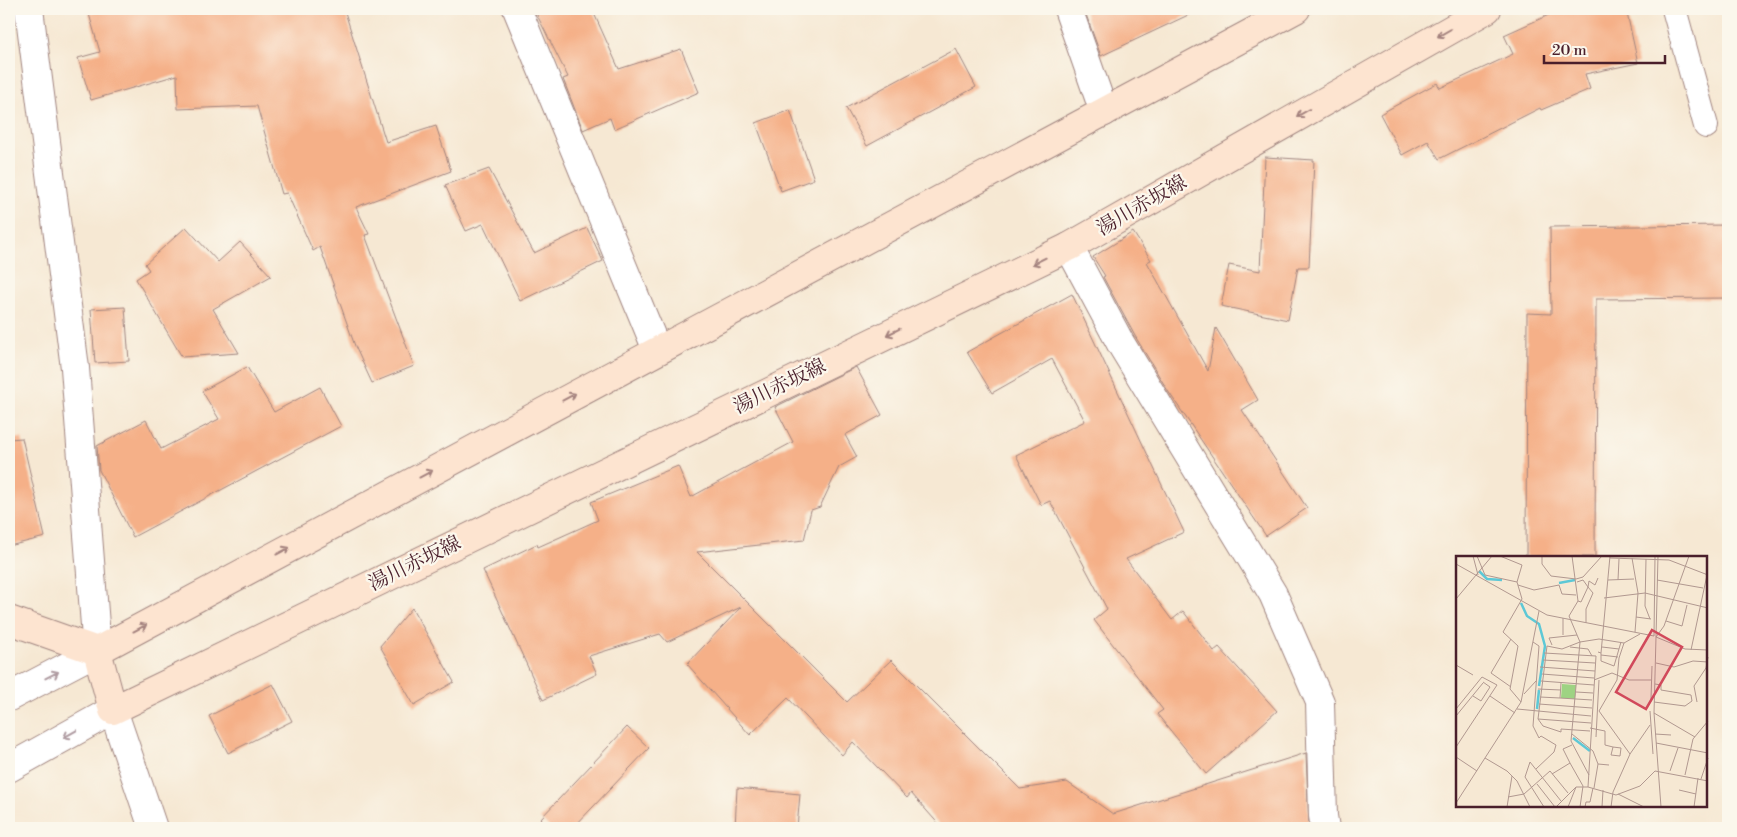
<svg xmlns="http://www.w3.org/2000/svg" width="1737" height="837" viewBox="0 0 1737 837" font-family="'Libre Bodoni','Noto Serif JP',serif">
<rect width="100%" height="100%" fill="#fbf7ec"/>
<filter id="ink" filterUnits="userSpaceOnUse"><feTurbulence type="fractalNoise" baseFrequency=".02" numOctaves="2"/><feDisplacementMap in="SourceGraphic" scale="10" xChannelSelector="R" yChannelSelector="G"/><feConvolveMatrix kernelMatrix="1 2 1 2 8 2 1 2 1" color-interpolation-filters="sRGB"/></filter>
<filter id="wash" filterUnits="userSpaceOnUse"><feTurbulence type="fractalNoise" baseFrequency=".0096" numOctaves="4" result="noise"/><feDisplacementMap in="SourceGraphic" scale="20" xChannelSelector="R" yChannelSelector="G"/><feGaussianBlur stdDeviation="1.12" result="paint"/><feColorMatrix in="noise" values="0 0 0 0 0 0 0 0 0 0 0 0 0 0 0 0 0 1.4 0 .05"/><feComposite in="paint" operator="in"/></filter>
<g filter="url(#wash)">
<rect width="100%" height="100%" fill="#f6e8d3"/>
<g id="blocks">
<!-- building -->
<g fill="#f5b088">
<polygon points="107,9 344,9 386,142 436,126 451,171 356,207 369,234 365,235 414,366 372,383 355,346 320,247 313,251 287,193 282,194 257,106 178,109 177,75 91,100 78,58 100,52 89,14"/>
<polygon points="534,9 592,9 619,69 681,49 699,92 614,129 610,118 583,130 563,79 568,77"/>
<polygon points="1084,9 1201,9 1101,56"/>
<polygon points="1562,9 1626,9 1638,63 1585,74 1590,89 1541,110 1540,108 1439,159 1428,141 1402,155 1380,114 1437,83 1440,88 1513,54 1504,35"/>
<polygon points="956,49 976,87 867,146 846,108"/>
<polygon points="790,110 814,179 781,191 756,123"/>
<polygon points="1265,157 1314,160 1309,267 1298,267 1288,320 1221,306 1229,265 1260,271"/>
<polygon points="489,169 534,253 587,228 603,261 520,301 483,224 466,231 445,185"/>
<polygon points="1728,225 1728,298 1596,299 1595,557 1526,557 1527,313 1551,314 1550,227"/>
<polygon points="186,227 218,262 240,242 271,276 213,309 239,353 182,357 136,279 149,270 145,264"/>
<polygon points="1133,232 1151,260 1147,262 1208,371 1216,328 1258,400 1242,410 1307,508 1266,536 1168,391 1135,336 1103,277 1105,276 1093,257"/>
<polygon points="1072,294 1184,532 1126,559 1172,620 1183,611 1214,651 1219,647 1277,711 1206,774 1157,714 1163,710 1094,620 1107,609 1050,501 1041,505 1016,455 1085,421 1052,359 992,393 967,352"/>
<polygon points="125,307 129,361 95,363 91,309"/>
<polygon points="247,367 274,412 320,387 341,426 133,537 99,470 97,446 146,420 161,449 219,419 202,391"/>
<polygon points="856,367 882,415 845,435 857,457 839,467 820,507 811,510 804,540 697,552 847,702 891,660 1020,789 1067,782 1113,814 1306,753 1309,828 942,828 911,793 907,798 853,742 842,755 788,698 750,735 687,664 741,607 667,642 660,634 589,656 597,674 543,700 483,570 537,544 538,547 598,520 591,502 678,466 691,497 793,442 775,407"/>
<polygon points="22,438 45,537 9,546 9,439"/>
<polygon points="412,608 454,682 414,705 380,646"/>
<polygon points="273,684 292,721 228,753 209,716"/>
<polygon points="627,727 649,748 573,828 550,828 540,819"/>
<polygon points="737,788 800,794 797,828 735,828"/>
</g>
</g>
</g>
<g filter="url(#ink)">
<use href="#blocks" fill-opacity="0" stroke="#a0847f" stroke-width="1"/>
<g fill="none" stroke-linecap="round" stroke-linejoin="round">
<!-- service casing -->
<g stroke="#a0847f" stroke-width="26">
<polyline id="service" points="1674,9 1706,126"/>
</g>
<!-- minor casing -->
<g stroke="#a0847f" stroke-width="30">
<g id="minor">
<polyline points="517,9 657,350"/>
<polyline points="1068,9 1104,112"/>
<polyline points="1069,247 1121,344 1273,594 1320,702 1323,816 1325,828"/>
</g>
</g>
<!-- tertiary casing -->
<g stroke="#a0847f" stroke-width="30">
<g id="tertiary">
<polyline points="9,697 97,651 75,368 29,9"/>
<polyline points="9,768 113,710 153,828"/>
</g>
</g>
<!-- secondary casing -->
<g stroke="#a0847f" stroke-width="30">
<g id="secondary">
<polyline points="9,620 97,651 1296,9"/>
<polyline points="97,651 113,710 1069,247 1487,9"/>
</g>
</g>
<!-- service -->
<use href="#service" stroke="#fff" stroke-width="24"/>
<!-- minor -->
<use href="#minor" stroke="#fff" stroke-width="28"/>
<!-- tertiary -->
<use href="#tertiary" stroke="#fff" stroke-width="28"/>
<!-- secondary -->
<use href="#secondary" stroke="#fde4d0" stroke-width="28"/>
</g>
<!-- one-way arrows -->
<defs><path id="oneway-shaft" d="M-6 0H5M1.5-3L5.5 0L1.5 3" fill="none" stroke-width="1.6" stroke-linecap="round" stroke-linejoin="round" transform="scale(1.25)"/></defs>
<g stroke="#a4827e">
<use href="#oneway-shaft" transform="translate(1444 33) rotate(150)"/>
<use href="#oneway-shaft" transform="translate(1303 113) rotate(150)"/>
<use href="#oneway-shaft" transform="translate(1039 261) rotate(154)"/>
<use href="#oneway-shaft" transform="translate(893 332) rotate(154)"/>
<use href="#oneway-shaft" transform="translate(569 397) rotate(-28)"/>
<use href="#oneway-shaft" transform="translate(426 474) rotate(-28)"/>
<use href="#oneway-shaft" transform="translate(283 551) rotate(-28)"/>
<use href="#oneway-shaft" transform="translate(140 628) rotate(-28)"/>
</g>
<g stroke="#ae9aa0">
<use href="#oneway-shaft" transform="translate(52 675) rotate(-27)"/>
<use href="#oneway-shaft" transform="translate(70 734) rotate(151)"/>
</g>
</g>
<g text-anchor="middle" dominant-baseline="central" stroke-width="4.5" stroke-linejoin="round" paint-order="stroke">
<!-- street labels -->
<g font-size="20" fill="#4a1f2b" stroke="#fbf7ec">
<text transform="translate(1142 206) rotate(-30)">湯川赤坂線</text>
<text transform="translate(780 387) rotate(-26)">湯川赤坂線</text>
<text transform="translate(415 564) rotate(-26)">湯川赤坂線</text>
</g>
</g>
<!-- overview -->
<g transform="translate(1456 556)">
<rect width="251" height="251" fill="#f6e8d3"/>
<path d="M 106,128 L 120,129 L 119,143 L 105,142 Z" fill="#9ed383"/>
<path fill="none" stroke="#5dc8d6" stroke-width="2.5" d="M 23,15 L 31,23 L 46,24M 103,27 L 119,24M 65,47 L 71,60 L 83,68 L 89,90 L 83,130M 81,153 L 83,134M 117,182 L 134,195"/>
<path fill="none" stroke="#b19890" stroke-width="1" d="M 17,0 L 22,19M 21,0 L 29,19 L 61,26M 44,0 L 66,9 L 61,26 L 66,43 L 47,76 L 62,90 L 54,133 L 65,146M 86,0 L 86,8 L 95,20 L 120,23 L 127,21 L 146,0M 116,0 L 122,45 L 113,60 L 124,86 L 115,185 L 133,219M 202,0 L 200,81 L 229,93 L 252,94M 154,2 L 213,4 L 252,19M 176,2 L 182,37 L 179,76M 190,3 L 189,50 L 194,63M 0,8 L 91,59 L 198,80 L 199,0M 152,24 L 178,23M 162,24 L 163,3M 201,24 L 247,32M 121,26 L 127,24 L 132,31 L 133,25 L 139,29 L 142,22M 62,29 L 78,34 L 103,29 L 106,38 L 120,39M 148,42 L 189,37 L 252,52M 0,43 L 36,0M 122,45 L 125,46 L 132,31M 180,61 L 195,63M 107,62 L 107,79M 210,65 L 226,70 L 231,49M 130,67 L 130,53 L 137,37 L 132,31M 55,83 L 35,117 L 55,131M 77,86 L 83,90 L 77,170 L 83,182 L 85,180 L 100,189 L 98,196 L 80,213M 168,87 L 163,102 L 161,124 L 143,155 L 174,198M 96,89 L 93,82 L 121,79M 114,91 L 132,93 L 136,100M 146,91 L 163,93M 235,94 L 251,19M 142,96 L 145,97 L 154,0M 88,97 L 140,100 L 132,231M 145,97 L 145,105 L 158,110 L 165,86M 145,99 L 162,101M 87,104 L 139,107M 200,107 L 218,111 L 237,105 L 252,106M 0,109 L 17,119M 84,111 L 139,115M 86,118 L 138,122M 138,124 L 156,117 L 173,124 L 195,124M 85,125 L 138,129M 105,127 L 104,142 L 136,144M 82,133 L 105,134M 120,136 L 137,137M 68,138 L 80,125M 17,140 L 25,145 L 34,131 L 27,126M 34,140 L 59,157M 84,141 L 104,142M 195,143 L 196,110M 198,146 L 229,150 L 236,145 L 235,139 L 205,134 L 205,129 L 199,128M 241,146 L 238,130 L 250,112 L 252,101M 83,148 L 136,152M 0,153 L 26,121 L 41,129 L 0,191M 61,153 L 135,160M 194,155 L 197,198M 198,157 L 239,181M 0,160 L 27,127M 82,163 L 87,170 L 105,176 L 105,173 L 134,175M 135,167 L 82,163 L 91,90 L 106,93 L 124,86 L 143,83 L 168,87 L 184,78M 134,172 L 149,175 L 149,189 L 157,191 L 155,199 L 164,200 L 165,192 L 157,191M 116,178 L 137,195 L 142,208 L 153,209M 199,178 L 215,179M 140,181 L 143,124M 200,187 L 252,197M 0,201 L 21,215M 29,202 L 51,215 L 61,225 L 74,251M 114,207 L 127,230 L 124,251M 214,215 L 222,192M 96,218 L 114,207 L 107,193 L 116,189M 229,219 L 237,183 L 252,165M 245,223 L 252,202M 81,228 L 99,251M 138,232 L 142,208M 223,234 L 240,238M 162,238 L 188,251M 52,241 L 68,238 L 94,215 L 112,237M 0,247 L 65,146 L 83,55M 51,251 L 56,220M 88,251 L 69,221 L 74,206 L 105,245M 100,251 L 120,231 L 132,231 L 160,239 L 184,230 L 199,215 L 252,225M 112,251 L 120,231M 129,251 L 130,246 L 134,246 L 137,232M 146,251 L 147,234M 155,251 L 157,236 L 174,198 L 194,169M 205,251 L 198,157 L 200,81 L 208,70 L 233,0M 238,251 L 242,222"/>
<path fill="#d1495b" fill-opacity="0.15" stroke="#d1495b" stroke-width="2.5" d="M 196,74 L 226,91 L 190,153 L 160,136 Z"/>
<rect width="251" height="251" fill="none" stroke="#4a1f2b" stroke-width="2.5"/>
</g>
<!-- margin -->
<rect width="1737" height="837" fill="none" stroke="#fbf7ec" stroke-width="30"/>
<!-- scale -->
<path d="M1544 55v8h121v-8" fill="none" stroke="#4a1f2b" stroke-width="2.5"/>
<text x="1552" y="55" font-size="15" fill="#4a1f2b" stroke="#fbf7ec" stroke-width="4" paint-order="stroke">20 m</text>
</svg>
